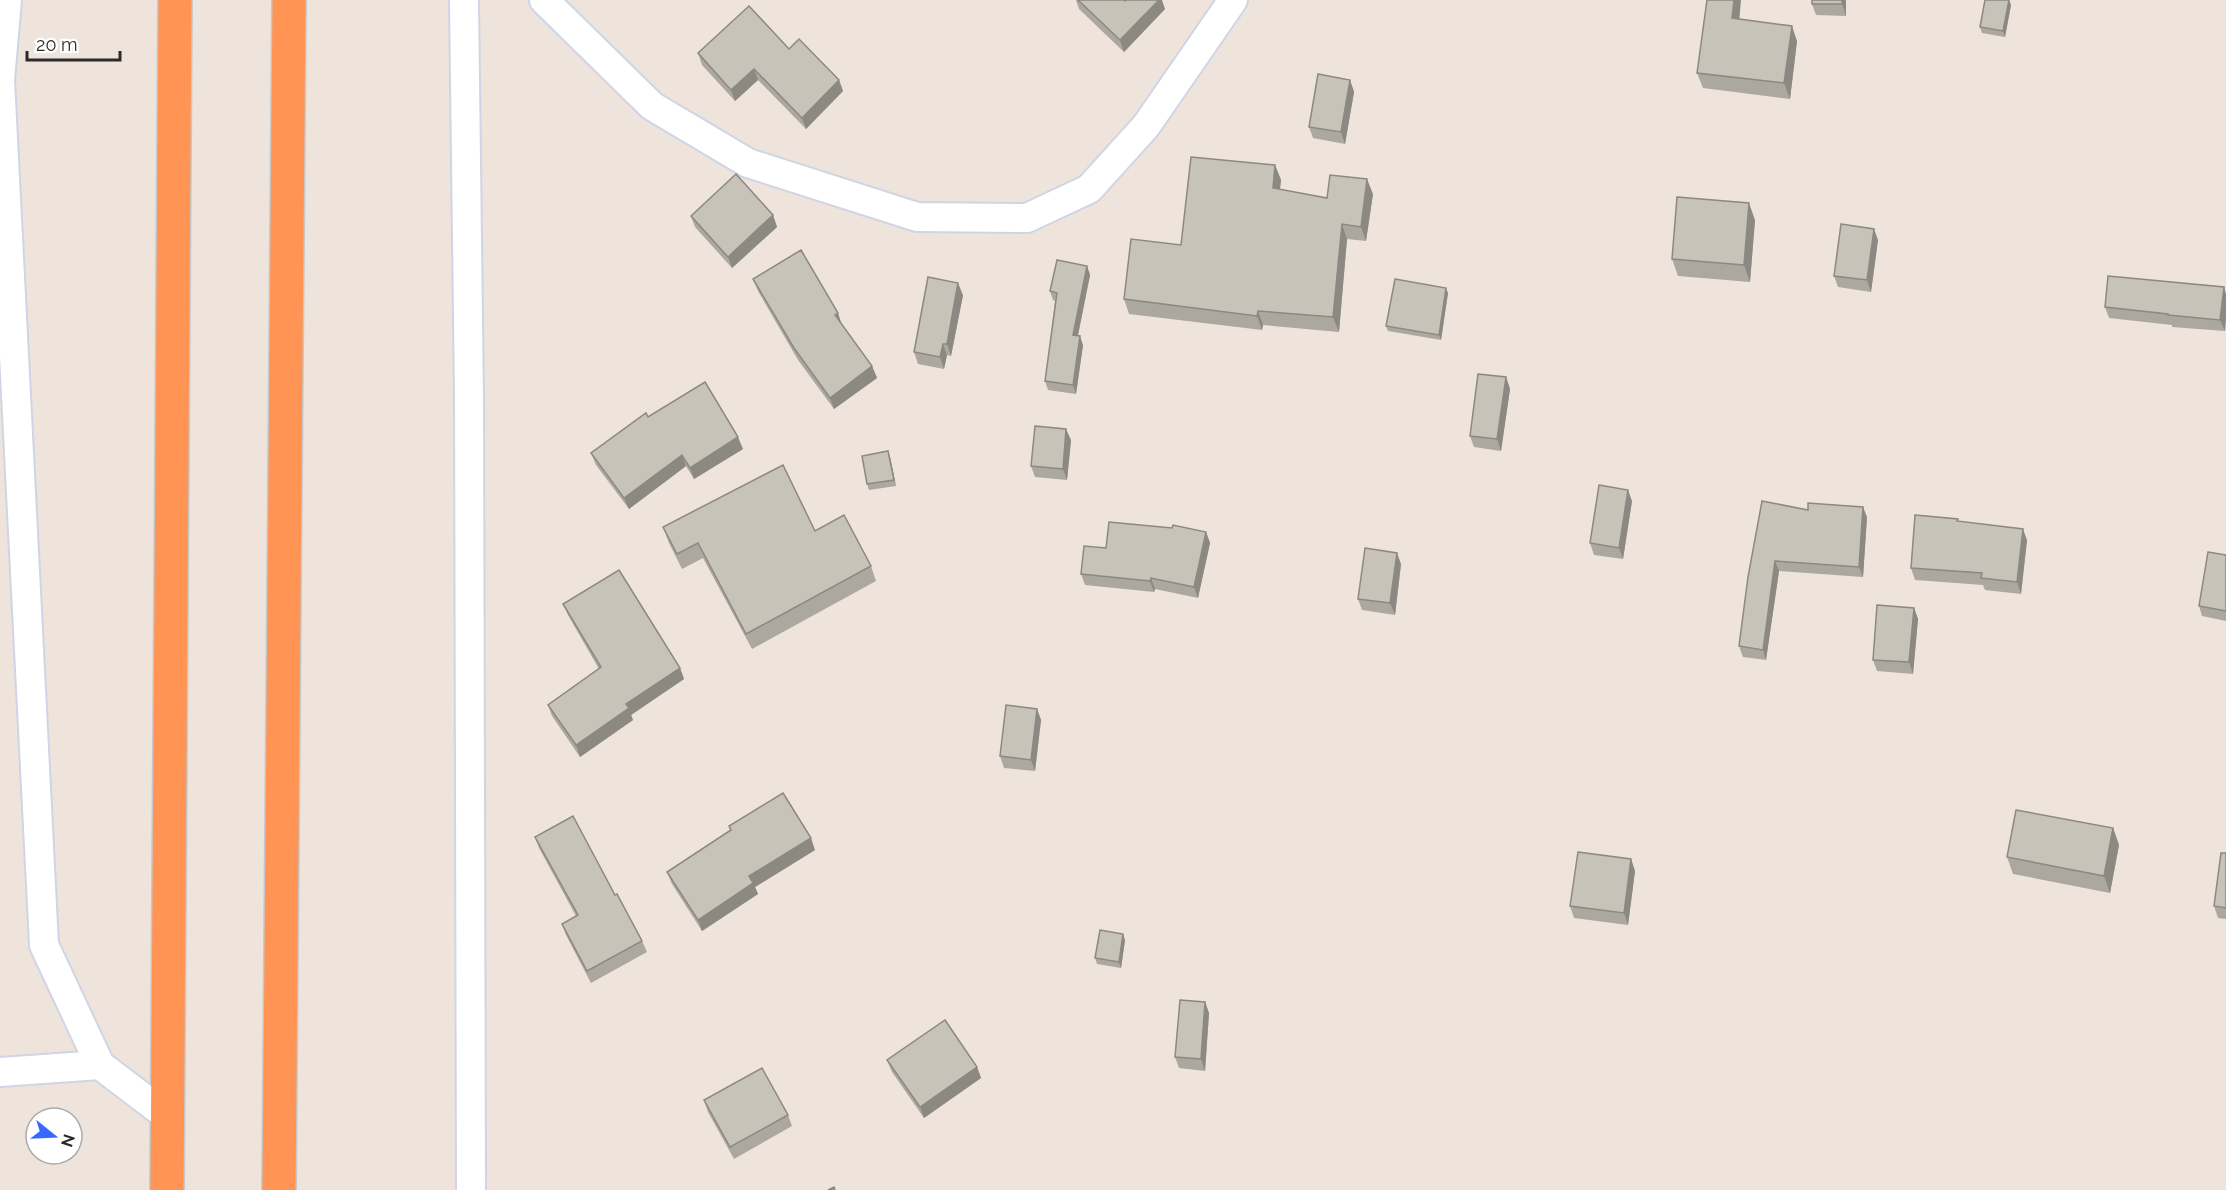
<svg xmlns="http://www.w3.org/2000/svg" width="2226" height="1190" viewBox="0 0 2226 1190" font-family="Raleway,sans-serif">
<rect width="100%" height="100%" fill="#eee4db"/>
<g fill="none" stroke-linecap="round" stroke-linejoin="round">
<!-- street casing -->
<g stroke="#d0d5e5" stroke-width="32">
<g id="street">
<polyline points="7,0 0,80 44,945 100,1065 167,1116"/>
<polyline points="464,0 469,398 471,1190"/>
<polyline points="544,0 652,106 748,163 917,217 1027,218 1089,189 1146,126 1233,0"/>
<polyline points="0,1072 100,1065"/>
</g>
</g>
<!-- highway casing -->
<g stroke="#c8c8c8" stroke-width="36">
<g id="highway">
<polyline points="167,1190 175,0"/>
<polyline points="279,1190 289,0"/>
</g>
</g>
<!-- street -->
<use href="#street" stroke="#fff" stroke-width="28"/>
<!-- highway -->
<use href="#highway" stroke="#ff9454" stroke-width="33"/>
</g>
<!-- wall -->
<g fill="#aca89f">
<polygon points="1076,0 1124,0 1125,1 1165,9 1124,52 1079,9"/>
<polygon points="1812,0 1846,0 1846,16 1816,15 1812,4"/>
<polygon points="2009,0 2011,5 2005,37 1982,33 1980,27"/>
<polygon points="1739,19 1797,41 1790,99 1703,88 1697,73"/>
<polygon points="789,49 839,80 843,91 806,129 758,80 735,101 702,65 698,53"/>
<polygon points="1350,80 1354,92 1345,144 1313,138 1309,127"/>
<polygon points="1275,165 1281,180 1280,190 1327,198 1373,194 1366,241 1347,239 1339,332 1263,325 1262,330 1129,314 1124,299 1181,245"/>
<polygon points="773,215 777,227 732,268 695,227 691,216"/>
<polygon points="1755,220 1750,282 1678,276 1672,259"/>
<polygon points="1878,240 1871,292 1838,287 1834,276"/>
<polygon points="1087,266 1090,275 1078,336 1083,345 1076,394 1048,390 1045,381 1055,301 1053,300 1050,291"/>
<polygon points="753,279 842,325 872,366 877,378 834,409 798,360 758,291"/>
<polygon points="1448,293 1441,340 1388,331 1386,326"/>
<polygon points="2226,294 2226,316 2225,331 2172,327 2172,325 2109,318 2105,307"/>
<polygon points="963,295 951,356 947,355 944,369 918,364 914,352"/>
<polygon points="1506,377 1510,389 1501,451 1474,447 1470,436"/>
<polygon points="648,417 743,449 694,479 686,466 629,509 596,465 591,453"/>
<polygon points="1071,440 1067,480 1035,477 1031,466"/>
<polygon points="890,457 896,486 869,490 867,484"/>
<polygon points="1632,501 1623,559 1594,555 1590,543"/>
<polygon points="1808,510 1867,517 1863,577 1779,571 1766,660 1743,657 1739,646 1748,577"/>
<polygon points="1959,521 2027,540 2021,594 1985,590 1983,585 1915,580 1911,568"/>
<polygon points="663,527 815,531 871,566 876,581 752,649 703,558 682,569 669,543"/>
<polygon points="1206,532 1210,543 1198,598 1155,589 1154,592 1085,585 1081,574 1106,548"/>
<polygon points="2226,555 2226,621 2202,616 2199,606"/>
<polygon points="1401,564 1395,615 1362,610 1358,599"/>
<polygon points="563,604 680,668 684,679 631,715 633,720 580,757 552,716 548,705 599,669 568,615"/>
<polygon points="1914,608 1918,619 1913,674 1877,671 1873,660"/>
<polygon points="1037,709 1041,720 1035,771 1004,768 1000,756"/>
<polygon points="729,826 815,850 755,887 758,894 702,931 672,884 667,872 730,830"/>
<polygon points="2113,828 2119,845 2110,893 2013,874 2007,857"/>
<polygon points="535,837 615,895 642,941 647,952 591,983 566,935 562,924 576,916 539,848"/>
<polygon points="2226,853 2226,919 2218,918 2214,906"/>
<polygon points="1631,859 1635,871 1628,925 1574,918 1570,906"/>
<polygon points="1125,940 1121,968 1097,964 1095,958"/>
<polygon points="1205,1002 1209,1013 1205,1071 1179,1068 1175,1057"/>
<polygon points="887,1060 977,1067 981,1078 924,1118 892,1072"/>
<polygon points="704,1100 788,1115 792,1126 734,1159 708,1112"/>
</g>
<!-- shaded-wall -->
<g fill="#8c8882">
<polygon points="1159,0 1162,0 1165,9 1124,52 1120,40"/>
<polygon points="1734,0 1741,0 1738,34 1732,18"/>
<polygon points="1842,0 1846,0 1846,16 1842,4"/>
<polygon points="2009,0 2011,5 2005,37 2003,31"/>
<polygon points="1792,26 1797,41 1790,99 1784,83"/>
<polygon points="754,69 758,80 735,101 731,90"/>
<polygon points="839,80 843,91 806,129 802,118"/>
<polygon points="1350,80 1354,92 1345,144 1341,132"/>
<polygon points="1275,165 1281,180 1278,203 1273,188"/>
<polygon points="1367,179 1373,194 1366,241 1361,227"/>
<polygon points="1749,203 1755,220 1750,282 1744,265"/>
<polygon points="773,215 777,227 732,268 728,257"/>
<polygon points="1342,224 1347,239 1339,332 1333,317"/>
<polygon points="1874,229 1878,240 1871,292 1867,280"/>
<polygon points="1087,266 1090,275 1076,344 1073,335"/>
<polygon points="958,283 963,295 951,356 947,344"/>
<polygon points="2224,287 2226,294 2226,316 2225,331 2220,320"/>
<polygon points="1446,288 1448,293 1441,340 1439,335"/>
<polygon points="1258,311 1263,325 1262,330 1257,316"/>
<polygon points="838,313 842,325 839,327 835,315"/>
<polygon points="1080,336 1083,345 1076,394 1073,385"/>
<polygon points="943,344 947,355 944,369 940,357"/>
<polygon points="872,366 877,378 834,409 830,398"/>
<polygon points="1506,377 1510,389 1501,451 1497,439"/>
<polygon points="1066,429 1071,440 1067,480 1063,469"/>
<polygon points="738,437 743,449 694,479 690,468"/>
<polygon points="888,451 890,457 896,486 894,480"/>
<polygon points="682,455 686,466 629,509 624,498"/>
<polygon points="1628,490 1632,501 1623,559 1619,548"/>
<polygon points="1863,507 1867,517 1863,577 1859,567"/>
<polygon points="2023,529 2027,540 2021,594 2017,582"/>
<polygon points="1206,532 1210,543 1198,598 1194,587"/>
<polygon points="1397,553 1401,564 1395,615 1390,603"/>
<polygon points="1775,561 1779,571 1766,660 1763,650"/>
<polygon points="1151,578 1155,589 1154,592 1150,581"/>
<polygon points="1914,608 1918,619 1913,674 1909,662"/>
<polygon points="680,668 684,679 631,715 633,720 580,757 576,745 626,704"/>
<polygon points="1037,709 1041,720 1035,771 1031,760"/>
<polygon points="2113,828 2119,845 2110,893 2104,876"/>
<polygon points="811,838 815,850 755,887 758,894 702,931 698,920 749,876"/>
<polygon points="1631,859 1635,871 1628,925 1624,913"/>
<polygon points="1123,934 1125,940 1121,968 1119,962"/>
<polygon points="1205,1002 1209,1013 1205,1071 1201,1059"/>
<polygon points="977,1067 981,1078 924,1118 920,1107"/>
</g>
<!-- building -->
<g fill="#c8c3b9" stroke="#8c8882" stroke-width="1.5">
<polygon points="1078,0 1124,0 1125,1 1126,0 1159,0 1120,40"/>
<polygon points="1707,0 1734,0 1732,18 1792,26 1784,83 1697,73"/>
<rect x="1812" y="0" width="30" height="4"/>
<polygon points="1985,0 2009,0 2003,31 1980,27"/>
<polygon points="749,6 789,49 799,39 839,80 802,118 754,69 731,90 698,53"/>
<polygon points="1318,74 1350,80 1341,132 1309,127"/>
<polygon points="1191,157 1275,165 1273,188 1327,198 1330,175 1367,179 1361,227 1342,224 1333,317 1258,311 1257,316 1124,299 1131,239 1181,245"/>
<polygon points="736,174 773,215 728,257 691,216"/>
<polygon points="1677,197 1749,203 1744,265 1672,259"/>
<polygon points="1841,224 1874,229 1867,280 1834,276"/>
<polygon points="801,250 838,313 835,315 872,366 830,398 794,348 753,279"/>
<polygon points="1057,260 1087,266 1073,335 1080,336 1073,385 1045,381 1057,293 1050,291"/>
<polygon points="2108,276 2224,287 2220,320 2168,315 2168,314 2105,307"/>
<polygon points="928,277 958,283 947,344 943,344 940,357 914,352"/>
<polygon points="1395,279 1446,288 1439,335 1386,326"/>
<polygon points="1478,374 1506,377 1497,439 1470,436"/>
<polygon points="705,382 738,437 690,468 682,455 624,498 591,453 646,413 648,417"/>
<polygon points="1035,426 1066,429 1063,469 1031,466"/>
<polygon points="888,451 894,480 867,484 862,456"/>
<polygon points="783,465 815,531 844,515 871,566 746,634 698,543 677,554 663,527"/>
<polygon points="1599,485 1628,490 1619,548 1590,543"/>
<polygon points="1762,501 1808,510 1808,503 1863,507 1859,567 1775,561 1763,650 1739,646 1748,577"/>
<polygon points="1915,515 1958,519 1957,521 2023,529 2017,582 1981,578 1982,573 1911,568"/>
<polygon points="1109,522 1172,528 1173,525 1206,532 1194,587 1151,578 1150,581 1081,574 1084,546 1106,548"/>
<polygon points="1365,548 1397,553 1390,603 1358,599"/>
<polygon points="2208,552 2226,555 2226,611 2199,606"/>
<polygon points="619,570 680,668 626,704 629,708 576,745 548,705 601,667 563,604"/>
<polygon points="1877,605 1914,608 1909,662 1873,660"/>
<polygon points="1006,705 1037,709 1031,760 1000,756"/>
<polygon points="783,793 811,838 749,876 753,883 698,920 667,872 731,830 729,826"/>
<polygon points="2016,810 2113,828 2104,876 2007,857"/>
<polygon points="573,816 615,895 617,894 642,941 587,971 562,924 578,915 535,837"/>
<polygon points="1578,852 1631,859 1624,913 1570,906"/>
<polygon points="2221,853 2226,853 2226,908 2214,906"/>
<polygon points="1100,930 1123,934 1119,962 1095,958"/>
<polygon points="1180,1000 1205,1002 1201,1059 1175,1057"/>
<polygon points="945,1020 977,1067 920,1107 887,1060"/>
<polygon points="762,1068 788,1115 730,1147 704,1100"/>
<polygon points="834,1187 835,1190 828,1190"/>
</g>
<!-- north arrow -->
<g transform="translate(54 1136) rotate(108)"><circle r="28" fill="#ffffff" stroke="#aaaaaa" stroke-width="1.5"/>
<path d="M0-4.5L10 22L0 15L-10 22Z" fill="#3668ff"/>
<text y="-9" font-size="16" font-weight="bold" text-anchor="middle" fill="#2a2a2a">N</text>
</g>
<!-- scale -->
<path d="M27 51v9h93v-9" fill="none" stroke="#2a2a2a" stroke-width="3"/>
<text x="36" y="51" font-size="18" fill="#2a2a2a" stroke="#ffffff" stroke-width="4.5" paint-order="stroke">20 m</text>
</svg>
